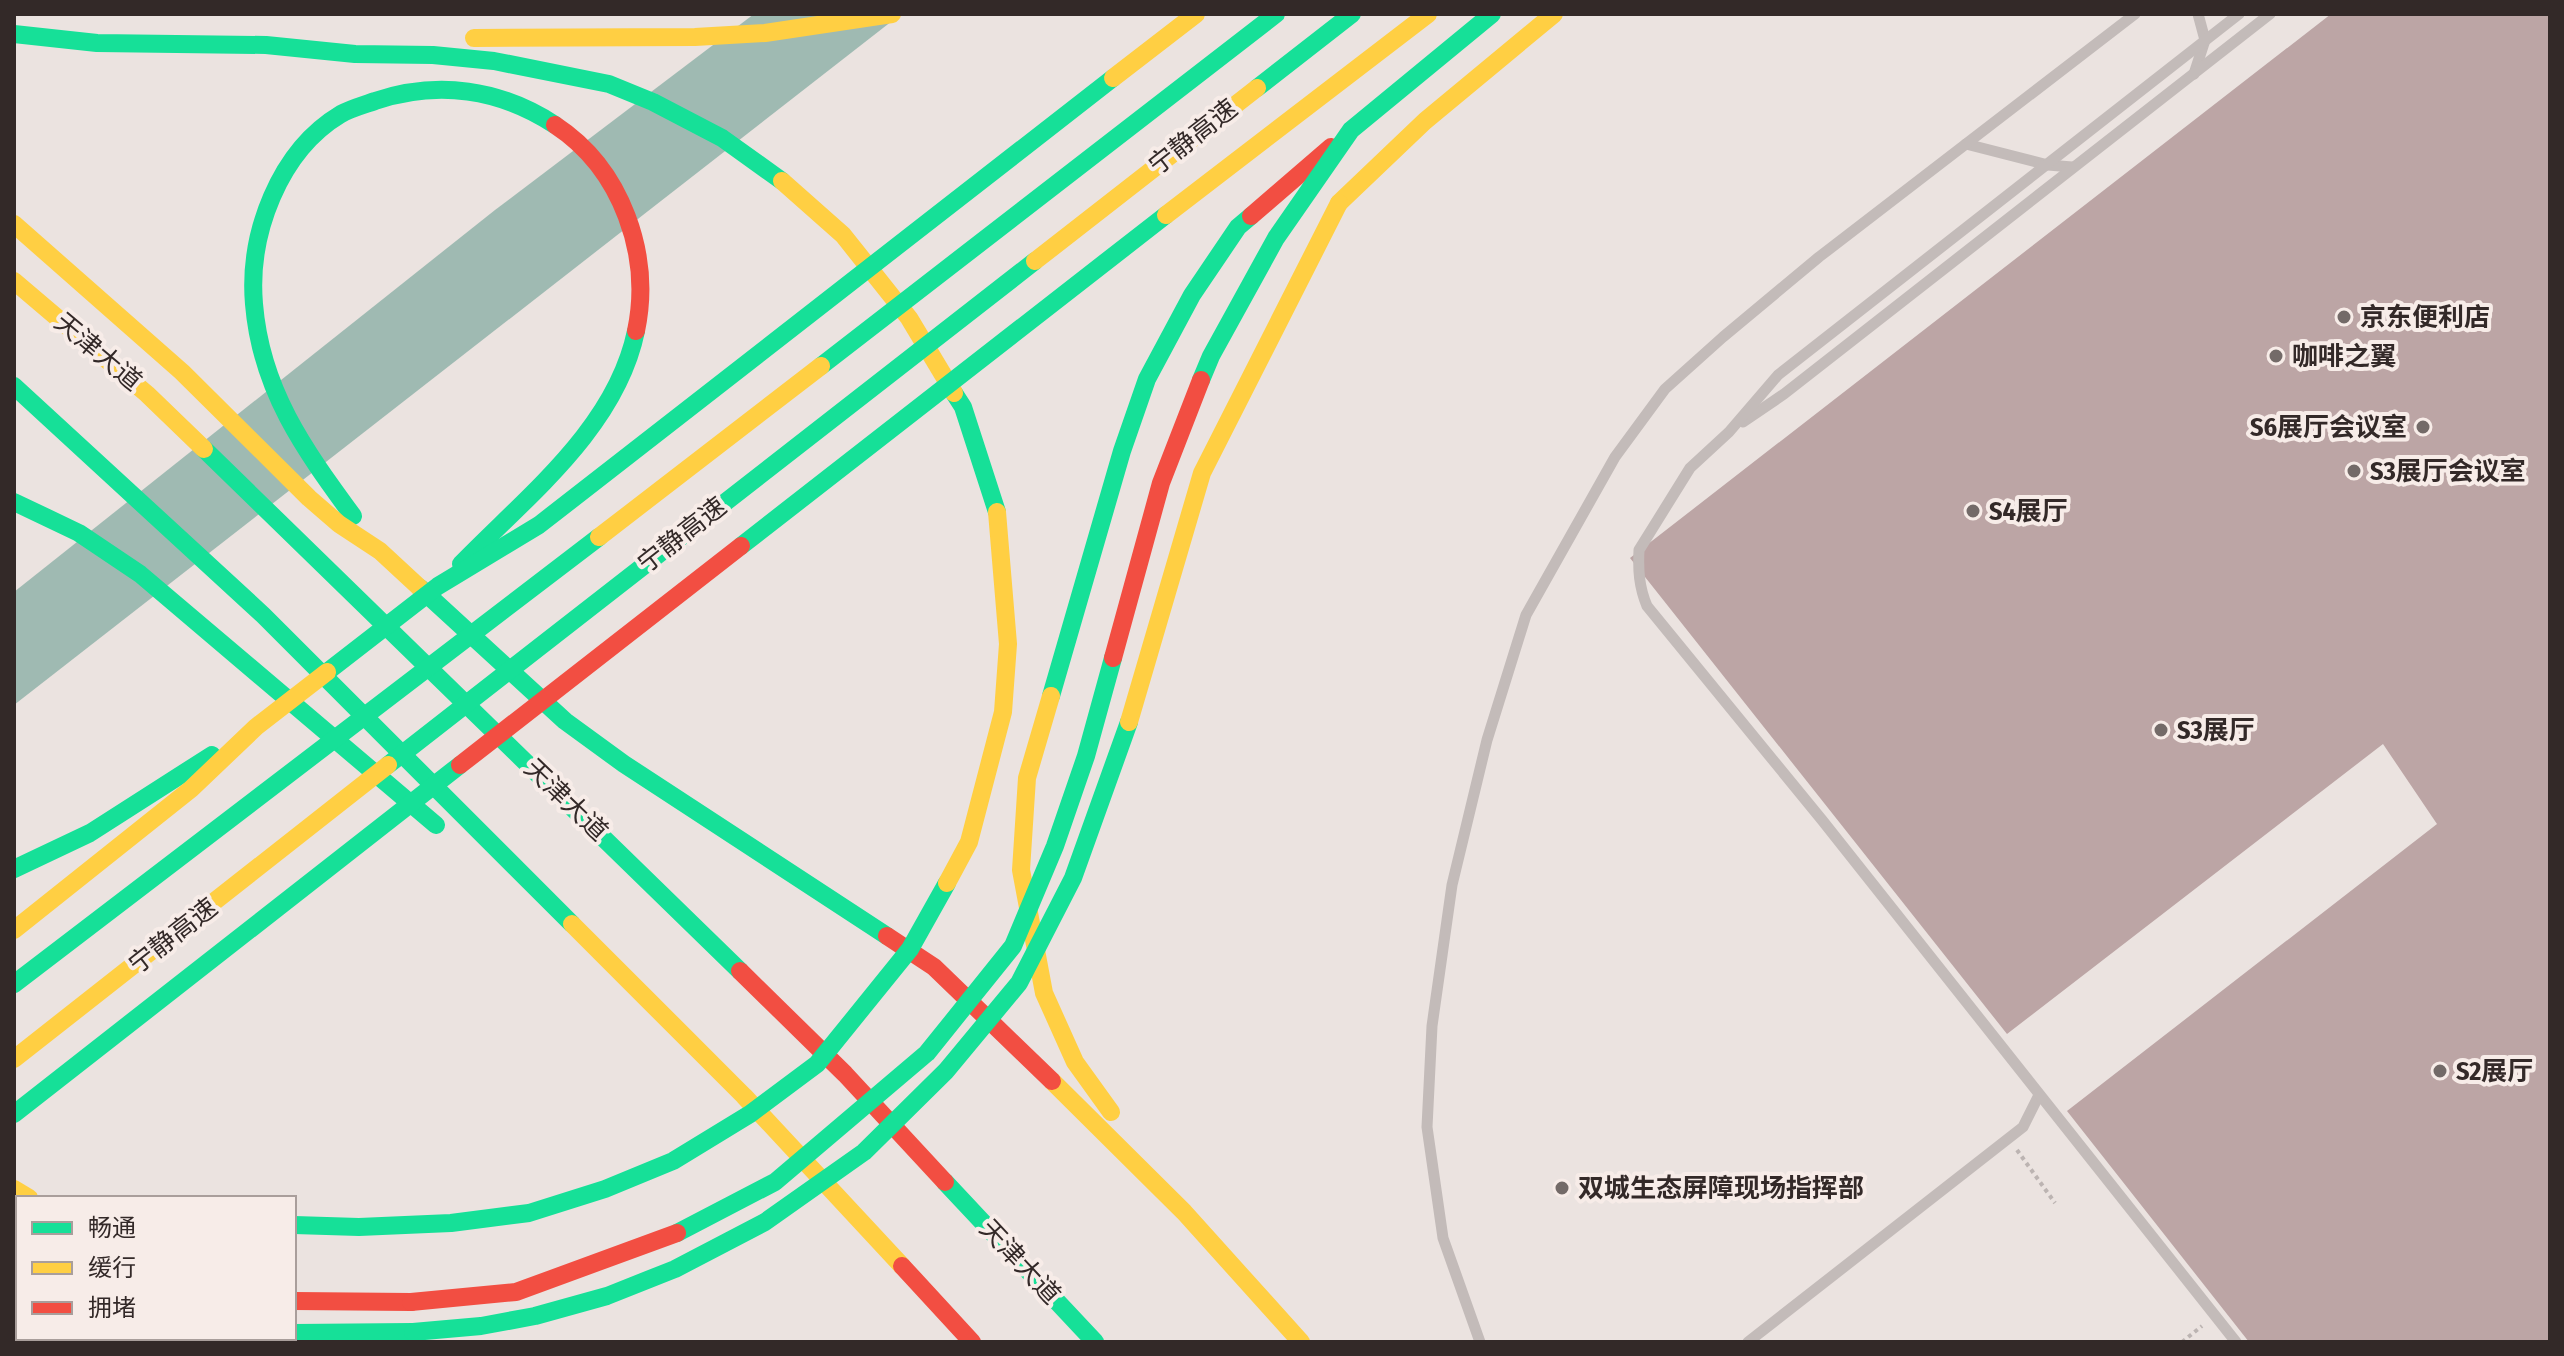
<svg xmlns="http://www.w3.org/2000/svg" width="2564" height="1356" viewBox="0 0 2564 1356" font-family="'Fira Sans Condensed','Noto Sans SC',sans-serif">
<rect width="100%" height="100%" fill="#ebe3e0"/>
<!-- water -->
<polygon fill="#9fbab2" points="754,14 901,14 14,705 14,592 495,210"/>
<!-- building -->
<polygon fill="#bca5a5" points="2331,14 2550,14 2550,1342 2249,1342 2067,1111 2437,824 2383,744 2007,1034 1630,558"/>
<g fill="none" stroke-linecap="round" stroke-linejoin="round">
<!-- path -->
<g stroke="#bcb4b2" stroke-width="4" stroke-dasharray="4 4" stroke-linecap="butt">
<polyline points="2017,1150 2055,1203"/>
<polyline points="2182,1342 2202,1326"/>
</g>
<!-- lane -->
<g stroke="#c3bbb9" stroke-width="11">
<polyline points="2194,74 2205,40 2198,14"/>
<polyline points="1966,144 2048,165 2072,167"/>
<polyline points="1743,422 1784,394 2270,14"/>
<polyline points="1480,1342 1443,1238 1427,1127 1432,1026 1452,885 1487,740 1526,615 1615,457 1665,389 1723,337 1819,257 2135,14"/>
<polyline points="1748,1342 2023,1127 2039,1095"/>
<path d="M 2236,1342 L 1822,820 L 1647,606 C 1639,587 1638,570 1639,550 L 1690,468 L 1729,432 L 1778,375 L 2239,14"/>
</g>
<!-- fast -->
<g stroke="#16e098" stroke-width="18">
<polyline points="14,34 97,43 266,45 355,54 433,55 494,61 609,84 653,102 722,138 782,181"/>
<polyline points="14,386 263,615 572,924"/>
<polyline points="954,393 963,407 997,512"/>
<polyline points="204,449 740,971"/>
<polyline points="14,502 79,533 140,574 436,825"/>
<path d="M 353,516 C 304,449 261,390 254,304 C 248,234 279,151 341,114 C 352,108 364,105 375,101 C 438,80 500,89 555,125"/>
<path d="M 461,564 C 527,496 616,428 636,331"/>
<polyline points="420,588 565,721 624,764 887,936"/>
<polyline points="1051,696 1122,451 1147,379 1192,295 1238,227 1251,216"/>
<polyline points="14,869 90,833 212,755"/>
<polyline points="945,1182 1095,1342"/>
<polyline points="14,1239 18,1238"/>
<polyline points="294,1333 413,1332"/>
<polyline points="49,1342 89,1338"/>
</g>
<!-- slow -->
<g stroke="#ffcf43" stroke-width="18">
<polyline points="474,38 695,37 765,33 892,14"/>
<polyline points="782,181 843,235 909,318 954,393"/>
<polyline points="1339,203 1425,121 1554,14"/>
<polyline points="14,224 182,372 309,498 339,524 380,551 420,588"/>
<polyline points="14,281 147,394 204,449"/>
<polyline points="1051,696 1027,778 1021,870 1044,993 1075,1062 1111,1112"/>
<polyline points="572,924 744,1096 902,1266"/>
<polyline points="1052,1081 1184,1212 1301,1342"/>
<polyline points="14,1189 29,1198"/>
</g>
<!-- jam -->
<g stroke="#f24e42" stroke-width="18">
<path d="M 555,125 C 622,169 652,255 636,331"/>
<polyline points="1251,216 1331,147"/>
<polyline points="887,936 934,967 1052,1081"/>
<polyline points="740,971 845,1074 945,1182"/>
<polyline points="902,1266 972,1342"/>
<polyline points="294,1301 411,1302"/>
</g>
<!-- fast-bridge -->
<g stroke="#16e098" stroke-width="18">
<polyline points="1257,88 1352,14"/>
<polyline points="821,366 1276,14"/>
<polyline points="1201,380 1211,356 1276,238 1351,130 1492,14"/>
<polyline points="741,546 1166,215"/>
<polyline points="327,672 438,586 539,525 1113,78"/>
<polyline points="388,765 1035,261"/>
<polyline points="14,984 599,537"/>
<polyline points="14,1114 460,765"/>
<polyline points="294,1225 359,1227 451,1223 529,1213 605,1189 673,1161 750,1114 817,1064 910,949 947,883"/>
<polyline points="677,1233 775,1182 927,1053 1013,946 1055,846 1086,756 1113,658"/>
<polyline points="413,1332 481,1326 535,1316 607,1296 675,1269 765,1222 864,1152 946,1071 1019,983 1073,878 1129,722"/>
</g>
<!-- slow-bridge -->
<g stroke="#ffcf43" stroke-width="18">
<polyline points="1113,78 1196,14"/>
<polyline points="1166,215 1428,14"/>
<polyline points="1035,261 1257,88"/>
<polyline points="599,537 821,366"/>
<polyline points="1129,722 1202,473 1339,203"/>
<polyline points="947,883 969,842 1003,712 1008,644 997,512"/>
<polyline points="14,930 191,789 256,727 327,672"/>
<polyline points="14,1059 388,765"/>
</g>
<!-- jam-bridge -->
<g stroke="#f24e42" stroke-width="18">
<polyline points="1113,658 1161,483 1201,380"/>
<polyline points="460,765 741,546"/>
<polyline points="411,1302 516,1292 677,1233"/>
</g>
</g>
<!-- markers -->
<g fill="#736a68" stroke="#f7ece8" stroke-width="3">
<circle cx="2344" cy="317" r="8"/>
<circle cx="2276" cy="356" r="8"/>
<circle cx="2423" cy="427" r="8"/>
<circle cx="2354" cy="471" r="8"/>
<circle cx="1973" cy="511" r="8"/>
<circle cx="2161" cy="730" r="8"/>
<circle cx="2440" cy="1071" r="8"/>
<circle cx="1562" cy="1188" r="8"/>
</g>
<g text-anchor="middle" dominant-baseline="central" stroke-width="8" stroke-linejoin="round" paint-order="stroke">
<!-- street labels -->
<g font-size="26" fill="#332928" stroke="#f7ece8">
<text transform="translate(1193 137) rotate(-38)">宁静高速</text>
<text transform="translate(98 352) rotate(40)">天津大道</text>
<text transform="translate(682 535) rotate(-38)">宁静高速</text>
<text transform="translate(566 800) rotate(44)">天津大道</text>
<text transform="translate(173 936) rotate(-38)">宁静高速</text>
<text transform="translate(1020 1262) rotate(47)">天津大道</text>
</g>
<!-- poi labels -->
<g font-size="26" font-weight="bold" fill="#332928" stroke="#f7ece8" text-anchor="start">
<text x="2360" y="317">京东便利店</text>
<text x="2292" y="356">咖啡之翼</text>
<text x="2407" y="427" text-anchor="end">S6展厅会议室</text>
<text x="2370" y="471">S3展厅会议室</text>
<text x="1989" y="511">S4展厅</text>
<text x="2177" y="730">S3展厅</text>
<text x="2456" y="1071">S2展厅</text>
<text x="1578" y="1188">双城生态屏障现场指挥部</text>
</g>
</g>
<!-- border -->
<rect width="2564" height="1356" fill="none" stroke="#332928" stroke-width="32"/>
<!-- legend -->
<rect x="16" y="1196" width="280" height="144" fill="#f7ece8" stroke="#a99e9b" stroke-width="2"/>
<rect x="32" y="1222" width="40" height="12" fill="#16e098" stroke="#a99e9b" stroke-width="2"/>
<text x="88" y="1236" font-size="24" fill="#332928">畅通</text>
<rect x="32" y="1262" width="40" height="12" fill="#ffcf43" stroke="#a99e9b" stroke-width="2"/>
<text x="88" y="1276" font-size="24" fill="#332928">缓行</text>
<rect x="32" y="1302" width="40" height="12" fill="#f24e42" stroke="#a99e9b" stroke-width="2"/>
<text x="88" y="1316" font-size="24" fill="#332928">拥堵</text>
</svg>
